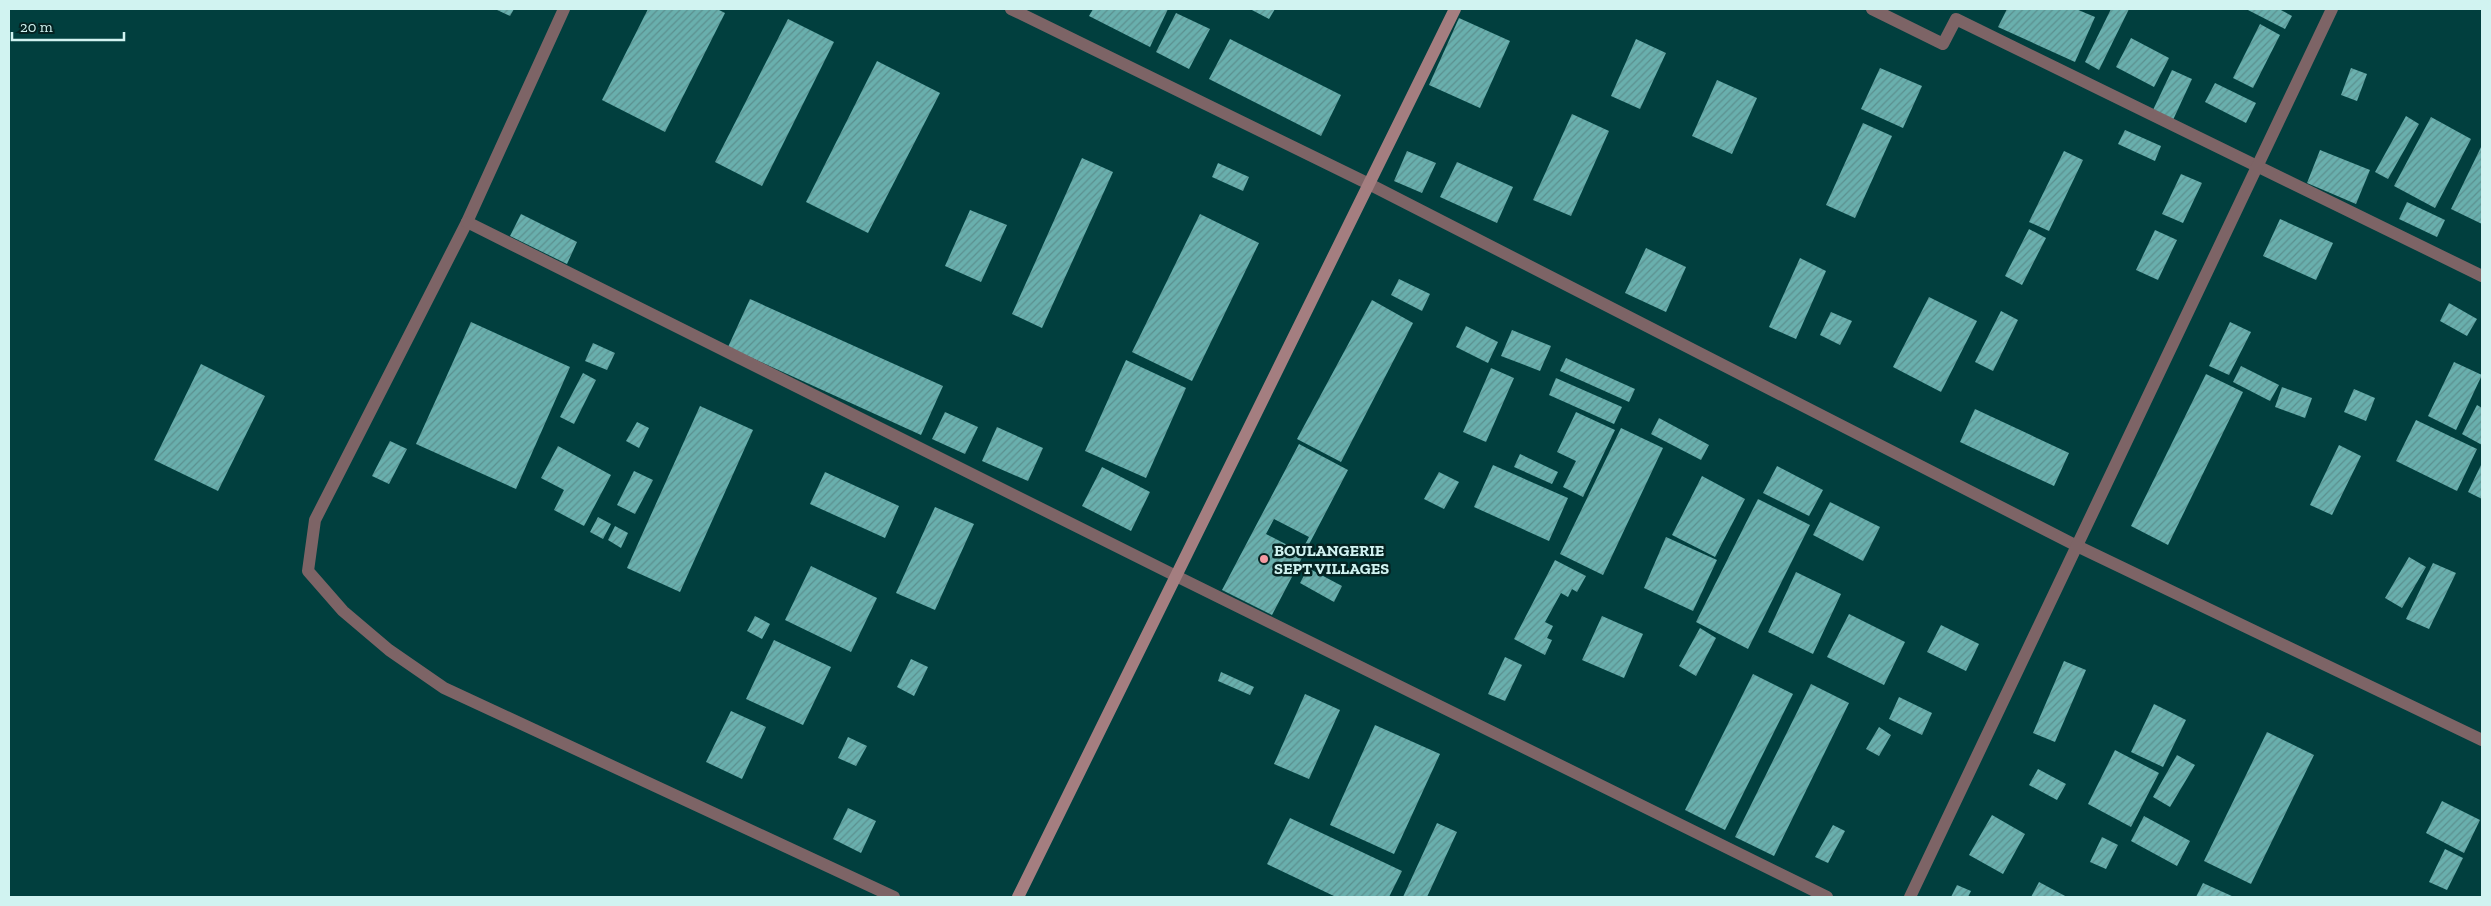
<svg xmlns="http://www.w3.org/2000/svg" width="2491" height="906" viewBox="0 0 2491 906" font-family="'Zilla Slab',serif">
<defs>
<pattern id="building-hatch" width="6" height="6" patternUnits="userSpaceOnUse" patternTransform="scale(1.25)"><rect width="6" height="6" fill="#69afad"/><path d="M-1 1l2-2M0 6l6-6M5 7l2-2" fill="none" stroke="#5c908f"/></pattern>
</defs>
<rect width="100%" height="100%" fill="#013f3e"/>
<!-- building -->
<g fill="url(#building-hatch)" fill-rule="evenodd">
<polygon points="495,9 514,9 510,16"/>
<polygon points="648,9 717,9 725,13 665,132 602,100"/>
<polygon points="1093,9 1168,9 1150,47 1089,16"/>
<polygon points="1250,9 1275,9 1269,19"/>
<polygon points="2007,9 2076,9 2095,17 2075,62 1998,27"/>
<polygon points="2111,9 2129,9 2099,70 2085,62"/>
<polygon points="2246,9 2279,9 2292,16 2285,29"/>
<polygon points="1176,13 1210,29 1189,69 1156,52"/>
<polygon points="1459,18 1510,41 1480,108 1429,85"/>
<polygon points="788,19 834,42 762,186 715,162"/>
<polygon points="2260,24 2280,35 2253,88 2233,78"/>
<polygon points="2131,38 2169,58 2154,87 2116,67"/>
<polygon points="1230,39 1341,95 1321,136 1209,79"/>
<polygon points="1636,39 1666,53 1640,109 1611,96"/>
<polygon points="877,61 940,93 868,233 806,202"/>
<polygon points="1880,68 1922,86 1903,128 1861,109"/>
<polygon points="2351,68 2367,74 2357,101 2341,95"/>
<polygon points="2172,70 2192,79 2173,120 2153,110"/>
<polygon points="1717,80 1757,98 1732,154 1692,136"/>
<polygon points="2215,83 2256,103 2246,123 2205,102"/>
<polygon points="1572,114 1609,131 1571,216 1533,200"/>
<polygon points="2406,116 2419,124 2388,179 2375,172"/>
<polygon points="2431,117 2471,139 2435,208 2394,186"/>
<polygon points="1863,123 1892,136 1855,218 1826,205"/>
<polygon points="2125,130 2161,146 2155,161 2118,144"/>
<polygon points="2482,145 2482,224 2451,209"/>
<polygon points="2320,150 2370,170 2356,204 2307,183"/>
<polygon points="1407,151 1436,163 1422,193 1394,181"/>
<polygon points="2064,151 2083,160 2049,231 2029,222"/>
<polygon points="1082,158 1113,172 1042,328 1012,314"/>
<polygon points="1457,162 1513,187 1497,223 1440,197"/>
<polygon points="1218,163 1249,177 1243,191 1212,177"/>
<polygon points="2181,174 2202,183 2183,223 2162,214"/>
<polygon points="2407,202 2445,220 2437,237 2399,219"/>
<polygon points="970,210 1007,225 981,282 945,266"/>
<polygon points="521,214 577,242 567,264 510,236"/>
<polygon points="1200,214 1259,243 1192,381 1132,352"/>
<polygon points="2280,219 2333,243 2316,280 2263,256"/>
<polygon points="2029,229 2046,238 2022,285 2005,276"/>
<polygon points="2155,230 2177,240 2158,280 2136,270"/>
<polygon points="1646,248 1686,267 1666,312 1625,293"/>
<polygon points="1800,258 1826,271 1796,339 1769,327"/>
<polygon points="1399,279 1430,294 1422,311 1391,295"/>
<polygon points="1929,297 1977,321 1941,392 1893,367"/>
<polygon points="750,299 943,386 921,435 728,347"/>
<polygon points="1372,300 1413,323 1341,462 1297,439"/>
<polygon points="2449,303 2477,319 2467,336 2440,321"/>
<polygon points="2001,311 2018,320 1993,371 1975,362"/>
<polygon points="1831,312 1852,321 1840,345 1820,335"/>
<polygon points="471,322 570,367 516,489 416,444"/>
<polygon points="2230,322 2251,332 2229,375 2209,366"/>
<polygon points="1466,326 1498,342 1488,363 1456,347"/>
<polygon points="1512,330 1551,346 1540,371 1501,356"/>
<polygon points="593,343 615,353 607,370 585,361"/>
<polygon points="1566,358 1635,389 1629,402 1560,371"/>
<polygon points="1126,360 1186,388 1146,478 1085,451"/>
<polygon points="2454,362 2482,375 2456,430 2428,416"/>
<polygon points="201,364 265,396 218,491 154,460"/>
<polygon points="2241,366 2279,385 2270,401 2233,382"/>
<polygon points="1491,368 1514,378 1486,442 1463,432"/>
<polygon points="583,373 596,380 574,424 560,417"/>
<polygon points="2206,374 2243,392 2168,545 2131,526"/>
<polygon points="1556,378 1622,407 1614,424 1549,395"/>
<polygon points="2282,387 2312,398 2305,418 2275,407"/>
<polygon points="2354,389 2375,398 2366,421 2344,412"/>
<polygon points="2477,405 2482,408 2482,445 2462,434"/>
<polygon points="700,406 753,430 680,592 627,568"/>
<polygon points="1975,409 2069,453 2054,486 1960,442"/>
<polygon points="945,412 978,427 965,454 932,439"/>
<polygon points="1576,412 1615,430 1583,497 1563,487 1576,461 1557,452"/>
<polygon points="1659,418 1709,445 1701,460 1651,434"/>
<polygon points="2416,420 2477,449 2457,491 2396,461"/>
<polygon points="637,422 649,428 639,448 626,441"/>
<polygon points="997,427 1043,448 1028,481 982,461"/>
<polygon points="1621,428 1663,448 1603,575 1560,554"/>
<polygon points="390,441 407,449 389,484 372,476"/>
<path d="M 1299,444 L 1348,470 L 1272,615 L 1222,590 ZM 1274,519 L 1309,537 L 1301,552 L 1266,534 Z"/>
<polygon points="2339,445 2361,456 2332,515 2310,505"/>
<polygon points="558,446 611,475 584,526 554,510 564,490 541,478"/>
<polygon points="1520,454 1558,472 1552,484 1514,467"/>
<polygon points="2482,463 2482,499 2468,492"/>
<polygon points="1493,465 1568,498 1549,541 1474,507"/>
<polygon points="1777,466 1823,490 1809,516 1763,493"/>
<polygon points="1102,467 1150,492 1131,531 1082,506"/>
<polygon points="634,471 653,480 635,514 617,505"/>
<polygon points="825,472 899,506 885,538 810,504"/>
<polygon points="1439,472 1459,482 1444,509 1424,499"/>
<polygon points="1702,476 1745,499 1715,557 1672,535"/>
<polygon points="1758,499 1810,525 1748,649 1696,622"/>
<polygon points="1830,502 1880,527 1863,561 1813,535"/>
<polygon points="935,507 974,524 935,610 896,593"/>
<polygon points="598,517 611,524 603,539 590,532"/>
<polygon points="615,526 628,533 621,548 608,540"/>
<polygon points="1666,537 1717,560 1693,611 1644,588"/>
<polygon points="2409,557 2426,567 2402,608 2385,598"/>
<polygon points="1555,560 1586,576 1577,592 1572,589 1568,597 1561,593 1545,622 1553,626 1547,638 1552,640 1545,655 1514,639"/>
<polygon points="2433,563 2456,573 2429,629 2406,619"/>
<polygon points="811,566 877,598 851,652 785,620"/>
<polygon points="1308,568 1342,586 1334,602 1300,583"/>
<polygon points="1796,572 1841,594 1813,654 1768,632"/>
<polygon points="1849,614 1905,642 1884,685 1827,657"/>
<polygon points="755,616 770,624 762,639 747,631"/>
<polygon points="1602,616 1643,634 1624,678 1582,660"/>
<polygon points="1941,625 1979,644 1966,671 1927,652"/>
<polygon points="1700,628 1716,638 1696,676 1679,666"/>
<polygon points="774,640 831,667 803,725 746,699"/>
<polygon points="1505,657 1522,665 1505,701 1488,694"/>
<polygon points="911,659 928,667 914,696 897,687"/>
<polygon points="2064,661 2086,670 2055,742 2033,733"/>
<polygon points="1221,672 1254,687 1250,695 1218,681"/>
<polygon points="1753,674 1793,694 1725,830 1685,810"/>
<polygon points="1811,684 1849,703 1774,856 1735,837"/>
<polygon points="1305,694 1340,710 1309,779 1274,764"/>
<polygon points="1899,697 1932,713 1922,735 1889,719"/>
<polygon points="2154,704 2186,720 2163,767 2131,752"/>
<polygon points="731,711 766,727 742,779 706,762"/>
<polygon points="1375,725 1440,754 1394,854 1330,825"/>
<polygon points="1879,727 1891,735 1879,756 1866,749"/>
<polygon points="2267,732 2314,755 2251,884 2204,861"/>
<polygon points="848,737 867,746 856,766 838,758"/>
<polygon points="2115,750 2159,773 2131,827 2088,804"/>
<polygon points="2177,755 2195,765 2170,807 2153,797"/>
<polygon points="2038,769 2066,784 2057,800 2029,785"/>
<polygon points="2442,801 2480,820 2464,853 2426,833"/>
<polygon points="848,808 876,821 861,853 833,839"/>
<polygon points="1992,815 2025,834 2003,874 1969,855"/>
<polygon points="2144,816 2190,841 2177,866 2131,841"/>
<polygon points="1290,818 1402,871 1389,897 1336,897 1267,864"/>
<polygon points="1437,823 1457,832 1427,897 1403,897"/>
<polygon points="1833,825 1845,831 1828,863 1815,857"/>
<polygon points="2102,837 2118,845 2106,869 2090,862"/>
<polygon points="2445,849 2463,858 2447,890 2429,882"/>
<polygon points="2039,882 2067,897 2031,897"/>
<polygon points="2203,883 2234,897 2196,897"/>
<polygon points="1957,885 1971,891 1968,897 1951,897"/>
</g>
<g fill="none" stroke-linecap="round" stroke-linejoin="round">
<!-- lane -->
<polyline stroke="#7d6466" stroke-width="12" points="1872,9 1943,44 1956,19 2482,276"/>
<!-- street -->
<g stroke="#7d6466" stroke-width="12">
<polyline points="564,9 467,222 315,520 308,571 343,611 389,650 444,688 894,897"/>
<polyline points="1011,9 1369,184 2077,546 2482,740"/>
<polyline points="467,222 1174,575 1827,897"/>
<polyline points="1910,897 2332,9"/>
</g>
<!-- secondary -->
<polyline stroke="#a47e80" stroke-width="12" points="1018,897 1455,9"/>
</g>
<!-- markers -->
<circle fill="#f49aa2" stroke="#052322" stroke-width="2" cx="1264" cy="559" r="5"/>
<g text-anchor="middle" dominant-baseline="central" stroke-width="5" stroke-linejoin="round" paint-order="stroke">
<!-- poi labels -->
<g font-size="16" font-weight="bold" fill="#d1f3f1" stroke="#052322" text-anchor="start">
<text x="1274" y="550">BOULANGERIE<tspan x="1274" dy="18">SEPT VILLAGES</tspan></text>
</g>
</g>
<!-- border -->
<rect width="2491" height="906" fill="none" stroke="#d1f3f1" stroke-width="20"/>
<!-- scale -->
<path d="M12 32v8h112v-8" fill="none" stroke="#d1f3f1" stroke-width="2.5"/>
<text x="20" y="32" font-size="15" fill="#d1f3f1" stroke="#052322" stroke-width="4" paint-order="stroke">20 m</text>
</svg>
